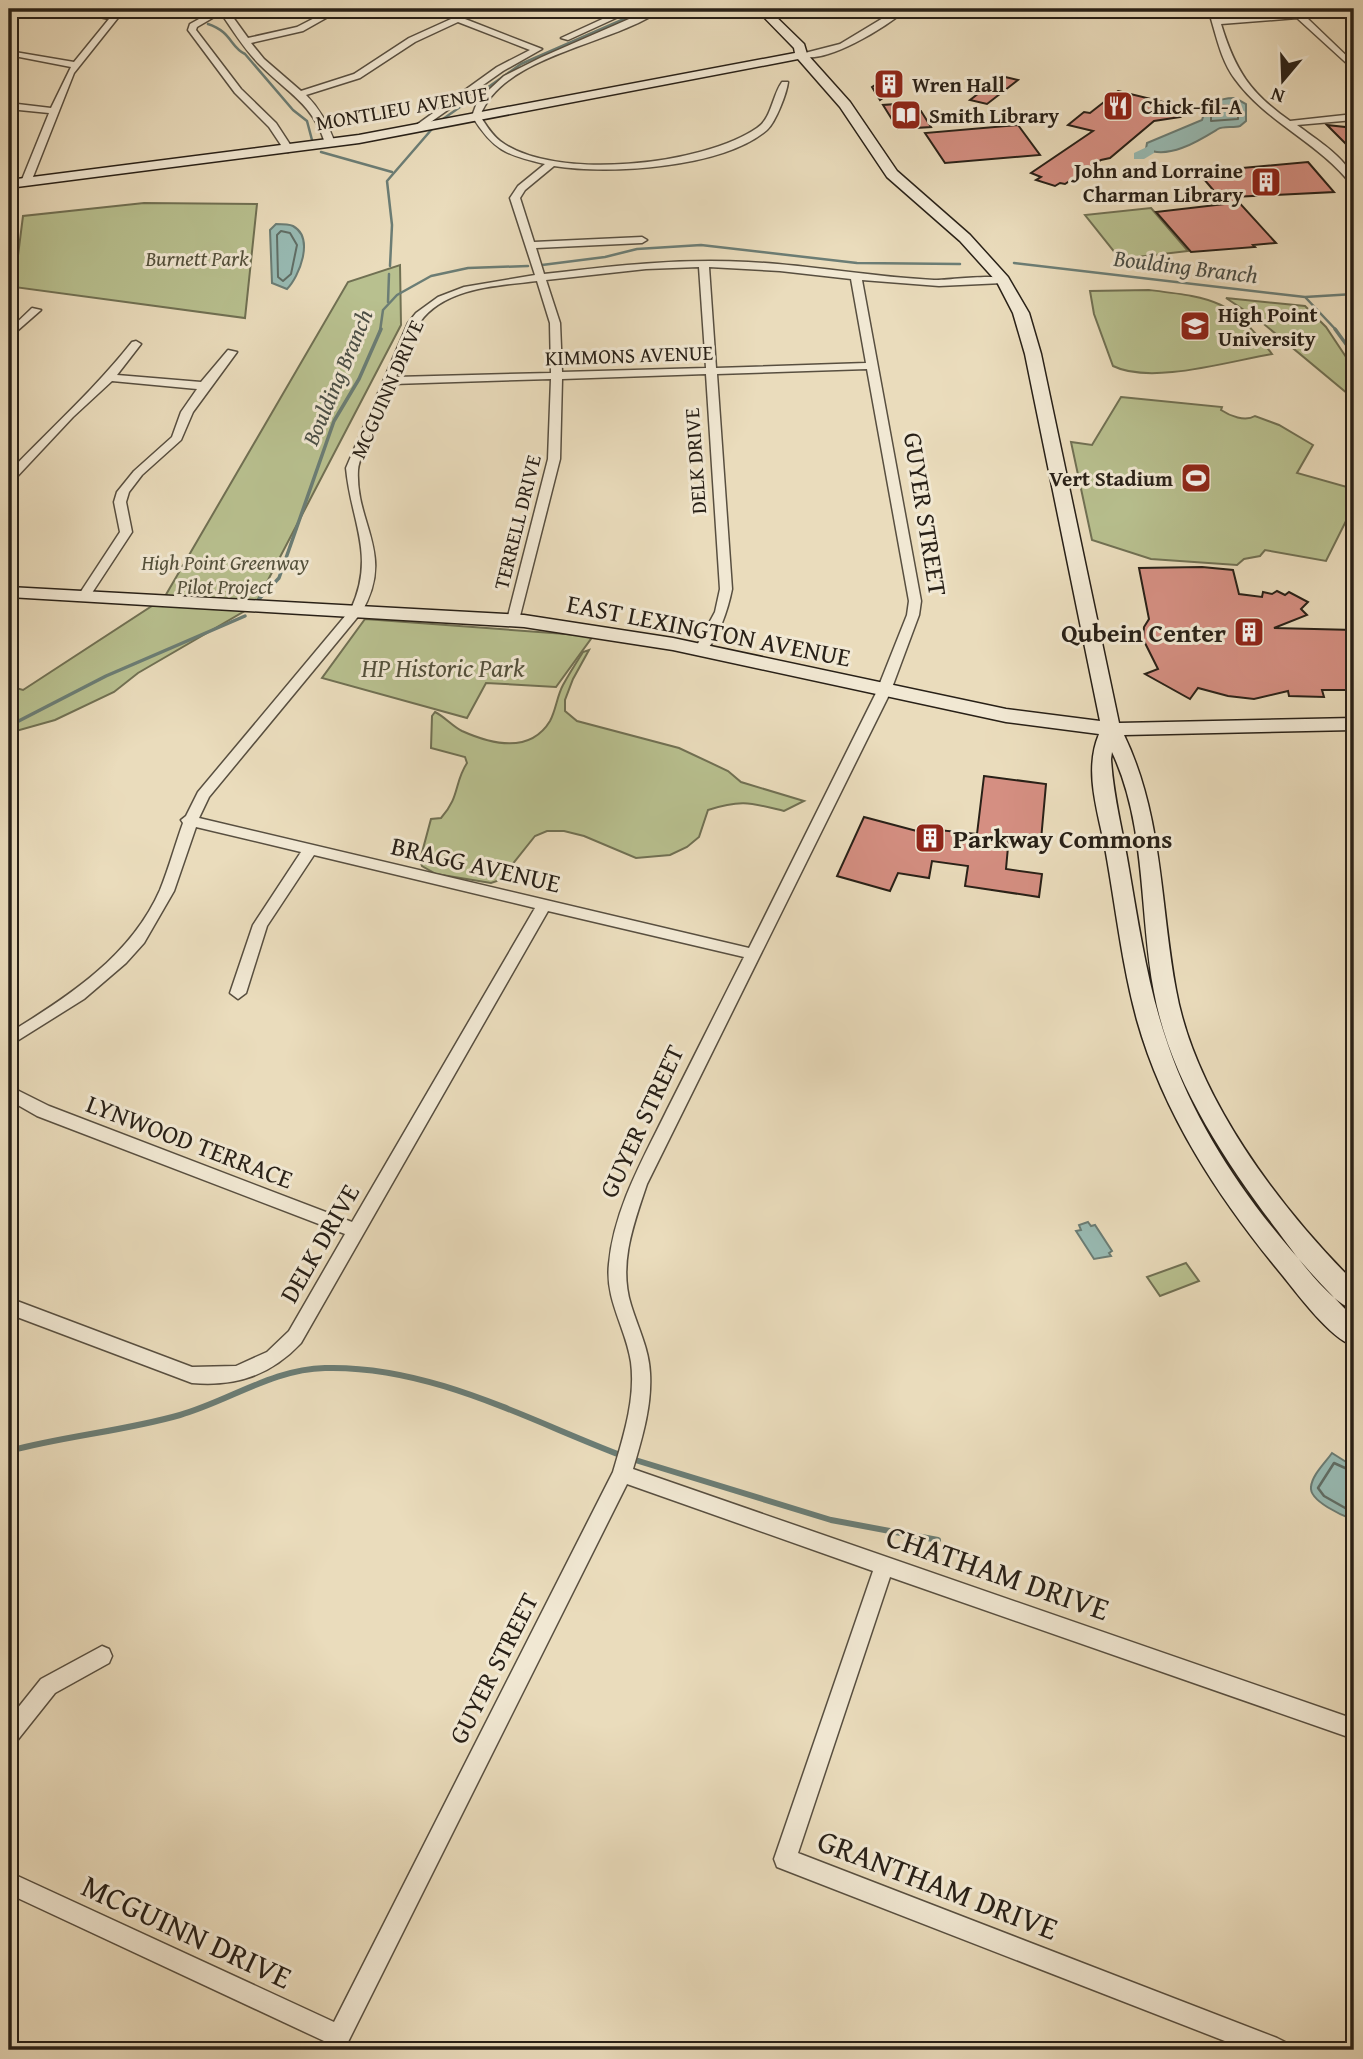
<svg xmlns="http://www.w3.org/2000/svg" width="1363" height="2059" viewBox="0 0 1363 2059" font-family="'Gentium Book Plus',serif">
<rect width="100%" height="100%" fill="#eadcbc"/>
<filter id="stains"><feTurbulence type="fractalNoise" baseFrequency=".00286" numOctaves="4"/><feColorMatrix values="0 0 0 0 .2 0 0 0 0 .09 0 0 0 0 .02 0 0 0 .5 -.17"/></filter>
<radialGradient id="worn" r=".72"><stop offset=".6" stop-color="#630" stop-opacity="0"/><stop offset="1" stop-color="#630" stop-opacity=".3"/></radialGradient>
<!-- green -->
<g fill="#b8c08f" stroke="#707053" stroke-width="2">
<polygon points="144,203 257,204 245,318 14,287 23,216"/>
<polygon points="1151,208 1188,251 1120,259 1085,215"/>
<polygon points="400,265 401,325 255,605 138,673 114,692 55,720 9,733 9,686 23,690 164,598 348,282"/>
<path d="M 1149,290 C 1215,298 1230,299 1272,354 C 1230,361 1151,385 1113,366 L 1094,314 L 1090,291 Z"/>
<polygon points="1226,298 1305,306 1326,327 1354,369 1354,394 1348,394 1259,320"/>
<path d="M 1121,397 L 1222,407 L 1221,410 C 1230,416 1245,422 1255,416 L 1279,425 L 1313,445 L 1297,473 L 1354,489 L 1354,505 L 1326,561 L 1265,550 L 1260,556 L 1244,559 L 1237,565 L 1151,559 L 1092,540 L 1071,442 L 1092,445 Z"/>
<polygon points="365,619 593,636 556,687 486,683 467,718 322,678"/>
<path d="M 589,650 L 573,679 L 565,700 L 565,711 L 577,721 L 679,748 L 728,771 L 741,782 L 804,801 L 784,811 C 751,803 742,799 708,810 L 699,837 L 687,847 L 670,855 L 636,858 L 584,836 L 564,831 L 547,831 L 535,836 L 500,880 L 491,883 L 436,874 L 422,866 L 420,860 L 431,819 L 441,818 C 460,797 454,783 467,763 L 465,757 L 431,748 L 432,716 L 435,712 C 445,717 452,726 462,731 C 491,744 530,754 550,721 C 556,710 557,696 563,685 C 569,674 576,663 583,652 Z"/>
<polygon points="1186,1263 1199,1281 1160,1296 1147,1277"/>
</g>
<!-- water -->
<g fill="#98bbb4" stroke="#6b7d75" stroke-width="2">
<path d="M 1235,98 L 1246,104 L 1246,121 L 1240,126 C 1234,128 1223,126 1218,129 C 1200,140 1169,160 1146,149 L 1147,143 L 1202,120 C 1206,103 1219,98 1235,98 Z"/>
<path d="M 276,224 C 281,224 289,224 293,226 C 315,238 299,277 287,289 L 272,283 L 270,230 Z"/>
<polygon points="1088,1222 1091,1226 1095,1225 1112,1251 1109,1253 1111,1256 1094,1259 1076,1231 1081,1230 1079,1225"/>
<path d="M 1332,1453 L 1354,1467 L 1354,1520 C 1343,1516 1309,1501 1311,1487 C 1312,1475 1325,1463 1332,1453 Z"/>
</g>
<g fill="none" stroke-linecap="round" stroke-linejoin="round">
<!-- shore-far1 -->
<g stroke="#606e66" stroke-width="2">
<polygon points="1223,105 1238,107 1238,119 1211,121 1211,115"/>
<polygon points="281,231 290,233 297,245 291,274 283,281 278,277 277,235"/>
</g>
<!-- shore -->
<polyline stroke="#606e66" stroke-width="2.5" points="1354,1472 1334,1463 1318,1488 1324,1496 1354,1513"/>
<!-- stream-far2 -->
<g stroke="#6b7d75" stroke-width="2.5">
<polyline points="183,9 199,17"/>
<path d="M 208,24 C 232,32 230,47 245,54 L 293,110 L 307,121 L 312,140"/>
<polyline points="443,119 521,64 647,9"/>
<polyline points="321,152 392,172"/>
<polyline points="1014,263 1305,297 1354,294"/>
<polyline points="542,265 605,257 637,249 701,245 857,263 960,264"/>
<polyline points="390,266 392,225 387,181 432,129"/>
<polyline points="1306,298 1337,331"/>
<polyline points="388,302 389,274"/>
<polyline points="380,331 383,310 397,295 431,276 468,268 528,266"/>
</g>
<!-- stream-far1 -->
<g stroke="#6b7d75" stroke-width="3.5">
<polyline points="1335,329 1354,355"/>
<polyline points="259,599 279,578 334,421 359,379 381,329"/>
<polyline points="9,726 106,676 245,616"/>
</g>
<!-- stream -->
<g stroke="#6b7d75" stroke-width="6">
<path d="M 9,1451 C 65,1436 124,1431 180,1415 C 229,1401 273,1369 325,1368 C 430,1365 528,1420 623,1456"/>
<polyline points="632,1459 831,1520 938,1540"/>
</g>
<!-- river -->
<polygon fill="#98bbb4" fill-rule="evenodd" points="1149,146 1154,147 1154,153 1144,159 1134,159 1134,153"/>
</g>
<!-- building -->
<g fill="#d58f82" stroke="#282017" stroke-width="2">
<polygon points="1001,76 1018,80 987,104 970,100"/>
<polygon points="884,79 902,84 880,100 872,87"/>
<polygon points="1118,91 1176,105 1173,109 1180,117 1154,121 1110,158 1101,160 1065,184 1060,183 1055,186 1036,180 1041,177 1031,173 1093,131 1068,125 1084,112 1090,113"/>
<polygon points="911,103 916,112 921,111 931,127 898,129 883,105"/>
<polygon points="1018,125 1040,155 945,163 925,133"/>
<polygon points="1327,125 1354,128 1354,152"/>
<polygon points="1308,162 1334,192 1234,197 1276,243 1253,245 1255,247 1191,252 1156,212 1225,204 1198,172"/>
<polygon points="1202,567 1233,570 1239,594 1262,597 1263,592 1272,594 1277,591 1285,595 1289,592 1308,602 1301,609 1307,615 1274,628 1354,630 1354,690 1322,690 1324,697 1289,696 1288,691 1254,699 1228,696 1198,688 1190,699 1145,674 1158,669 1143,639 1144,627 1149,619 1139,568"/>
<polygon points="984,776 1046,784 1041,840 1009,836 1006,869 1042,874 1039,897 965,886 968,866 932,861 929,878 898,873 890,891 837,876 864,817 928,834 929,829 977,834"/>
</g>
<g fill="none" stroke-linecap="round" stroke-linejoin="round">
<!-- street casing -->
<g stroke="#584f40" stroke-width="3">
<g id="street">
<polygon points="62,9 79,9 113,14 117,9 125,9 74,73 31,182 26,185 21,182 49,113 9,109 9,103 51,108 71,67 9,55 9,51 74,62 109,19"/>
<path d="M 217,9 L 227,9 L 248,38 L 297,27 L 332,9 L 342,9 L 303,31 L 251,43 L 264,59 L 301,91 L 354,74 L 409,38 L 451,19 L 428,9 L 439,9 L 458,16 L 475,9 L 485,9 L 465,19 L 542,49 L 503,71 L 418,131 L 413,128 L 415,126 L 497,67 L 530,50 L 458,22 L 415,42 L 360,78 L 306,95 C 320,109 328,124 335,143 L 330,146 L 325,143 C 313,104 288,93 260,65 C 245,50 233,31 221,13 L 197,27 L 196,30 L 241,89 L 276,123 L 293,149 L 288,152 L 285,151 L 269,127 L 235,93 L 188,30 L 190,24 Z"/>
<path d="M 652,9 L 662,9 C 614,45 503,54 480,116 C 486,125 492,135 500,141 C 553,182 704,165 757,128 C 772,118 772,96 782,82 L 788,82 C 787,92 776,122 767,130 C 723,168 609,175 554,166 L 525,190 L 520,198 L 534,242 L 642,237 L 647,240 L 642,243 L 536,248 L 544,274 C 612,266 679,258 748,262 C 810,265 872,277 934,280 C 950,280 998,273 1008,280 L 1003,283 L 939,286 L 862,280 L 921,601 L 919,615 L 890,693 L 647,1184 C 634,1223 618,1264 631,1305 C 638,1328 649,1349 650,1373 C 652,1406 642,1438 633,1469 L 1354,1719 L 1354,1739 L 890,1577 L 798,1853 L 1277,2038 L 1285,2042 L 1289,2050 L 1248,2050 L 777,1867 L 774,1859 L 873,1571 L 627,1484 L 344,2050 L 320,2050 L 324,2041 L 9,1894 L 9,1872 L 334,2022 L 613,1472 C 623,1438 636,1399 631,1362 C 626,1328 605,1300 609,1264 C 614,1209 643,1159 667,1110 C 693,1059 718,1008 744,957 L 548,911 L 301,1343 C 271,1375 236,1387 192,1383 L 9,1314 L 9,1298 L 192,1367 L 236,1366 L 267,1352 L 289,1331 L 345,1234 L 37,1116 L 9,1100 L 9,1086 L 49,1106 L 352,1222 L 535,908 L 314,855 L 267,926 L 246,993 L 238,999 L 230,993 L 253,925 L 301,852 L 196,827 L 174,891 L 144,943 L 126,963 L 84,999 L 9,1046 L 9,1033 C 68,997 131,956 160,890 C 169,868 175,845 183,823 L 181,820 L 186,816 L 198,792 L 351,609 C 376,555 351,522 346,468 L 408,323 L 416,313 L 438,297 L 464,287 L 535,275 L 510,198 L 518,186 L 545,164 C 506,155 493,150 472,116 L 478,100 L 504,76 L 542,57 ZM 699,267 L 706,368 L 562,372 L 560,323 L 546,280 L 646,269 ZM 709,267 L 780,271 L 851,279 L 866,363 L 716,368 ZM 537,281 L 550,323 L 551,373 L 396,377 C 403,360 408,337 420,322 C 446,287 497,286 537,281 ZM 867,369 L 909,601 L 907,615 L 876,693 L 749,948 L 199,818 L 209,797 L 361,613 C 396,554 355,524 358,470 C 359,454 385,402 393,384 L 551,379 L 548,459 L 507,620 L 513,624 L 519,620 L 560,459 L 562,379 L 706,374 L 720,589 L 715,612 L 695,649 L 701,653 C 717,647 729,605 732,589 L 717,374 Z"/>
<path d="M 898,9 L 907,9 C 888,26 822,68 797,55 L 840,44 Z"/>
<path d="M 1208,9 L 1216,9 L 1219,19 L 1354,9 L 1354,13 L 1306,17 L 1354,63 L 1354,70 L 1297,18 L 1221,24 C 1235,70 1250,93 1290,121 L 1354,114 L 1354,120 L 1297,125 C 1314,138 1354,162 1354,185 L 1351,184 C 1318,142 1266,122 1235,79 C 1220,59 1216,33 1208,9 Z"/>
<polygon points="609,16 616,18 568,40 561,38"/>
<polygon points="1354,243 1354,269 1349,266 1349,246"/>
<polygon points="32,308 41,310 9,338 9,330"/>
<path d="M 136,341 L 141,344 L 117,375 L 201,382 L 228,350 L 237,352 L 193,412 L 181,440 L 142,475 L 129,492 L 126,502 L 132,532 L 88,599 L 84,600 L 78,596 L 120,532 L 114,502 L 117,492 L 134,471 L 172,437 L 181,412 L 197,389 L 112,381 L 73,417 L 13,481 L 9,482 L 9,472 C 50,429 95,389 132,342 Z"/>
<polygon points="102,1646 109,1649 112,1656 109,1663 55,1693 16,1742 9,1745 9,1719 41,1679"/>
</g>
</g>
<!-- secondary casing -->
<g stroke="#282017" stroke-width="3">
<path id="secondary" d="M 756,9 L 768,9 L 804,44 L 807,54 L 850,102 L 897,171 L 970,235 L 1008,277 L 1029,313 L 1041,354 L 1119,723 L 1354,718 L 1354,730 L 1124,735 C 1163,816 1160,904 1176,990 C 1195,1096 1279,1207 1354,1282 L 1354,1310 C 1328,1301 1294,1253 1277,1230 C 1224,1160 1170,1079 1154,992 C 1139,913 1147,826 1112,752 L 1111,759 C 1113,796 1123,832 1129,869 C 1139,928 1148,988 1168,1045 C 1204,1150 1276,1240 1354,1318 L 1354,1346 C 1331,1339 1299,1296 1283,1276 C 1220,1200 1164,1116 1137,1020 C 1122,965 1116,909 1106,853 C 1099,814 1083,772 1099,734 L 1006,722 L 673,650 L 524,627 L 9,597 L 9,587 L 524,615 L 673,638 L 1006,709 L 1100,721 L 1025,354 L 1013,313 L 997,282 L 960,241 L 887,177 L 840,107 L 798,59 L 359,143 L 9,188 L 9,180 L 359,135 L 795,53 L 794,48 Z"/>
</g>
<!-- street -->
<use href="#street" fill="#f1e8d3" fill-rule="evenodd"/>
<!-- secondary -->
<use href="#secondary" fill="#f1e8d3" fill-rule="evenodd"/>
</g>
<!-- icons -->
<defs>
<g id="building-square" transform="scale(1.575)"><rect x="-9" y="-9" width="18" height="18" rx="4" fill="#8f2418" stroke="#f1e8d3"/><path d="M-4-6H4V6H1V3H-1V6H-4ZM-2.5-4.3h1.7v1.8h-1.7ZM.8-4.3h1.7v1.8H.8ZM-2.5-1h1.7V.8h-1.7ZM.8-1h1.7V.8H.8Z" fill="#fff"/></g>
<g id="restaurant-square" transform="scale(1.575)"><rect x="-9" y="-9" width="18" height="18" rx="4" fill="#8f2418" stroke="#f1e8d3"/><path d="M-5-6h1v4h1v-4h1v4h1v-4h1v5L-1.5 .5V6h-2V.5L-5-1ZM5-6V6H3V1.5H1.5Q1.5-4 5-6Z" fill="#fff"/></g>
<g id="library-square" transform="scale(1.575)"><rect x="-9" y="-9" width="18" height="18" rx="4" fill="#8f2418" stroke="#f1e8d3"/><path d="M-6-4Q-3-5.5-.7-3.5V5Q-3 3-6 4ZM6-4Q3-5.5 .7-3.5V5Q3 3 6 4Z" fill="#fff"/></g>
<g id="university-square" transform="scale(1.575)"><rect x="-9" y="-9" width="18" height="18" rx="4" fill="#8f2418" stroke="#f1e8d3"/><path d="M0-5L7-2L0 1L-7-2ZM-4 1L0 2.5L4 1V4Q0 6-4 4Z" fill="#fff"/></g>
<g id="stadium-square" transform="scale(1.575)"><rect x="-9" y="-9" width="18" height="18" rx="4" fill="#8f2418" stroke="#f1e8d3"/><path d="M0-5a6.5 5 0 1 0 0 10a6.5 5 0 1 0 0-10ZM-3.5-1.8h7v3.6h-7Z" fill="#fff"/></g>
</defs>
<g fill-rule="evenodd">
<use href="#building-square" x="889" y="84"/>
<use href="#restaurant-square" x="1118" y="106"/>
<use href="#library-square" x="906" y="115"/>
<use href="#building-square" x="1266" y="182"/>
<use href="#university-square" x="1195" y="326"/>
<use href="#stadium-square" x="1196" y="478"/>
<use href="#building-square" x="1249" y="632"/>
<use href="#building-square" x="930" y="838"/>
</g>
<g text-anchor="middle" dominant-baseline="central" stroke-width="6" stroke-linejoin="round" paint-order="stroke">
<!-- far-poi labels -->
<g font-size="21" font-weight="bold" fill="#282017" stroke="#f1e8d3" text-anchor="start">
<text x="912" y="84">Wren Hall</text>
<text x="1141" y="106">Chick-fil-A</text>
<text x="929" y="115">Smith Library</text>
<text x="1243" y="170" text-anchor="end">John and Lorraine<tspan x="1243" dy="24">Charman Library</tspan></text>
<text x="1218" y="314">High Point<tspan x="1218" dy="24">University</tspan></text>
<text x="1173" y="478" text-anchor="end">Vert Stadium</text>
</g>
<!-- far-street labels -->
<g font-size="21" fill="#282017" stroke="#f1e8d3">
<text transform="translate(402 108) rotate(-10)">MONTLIEU AVENUE</text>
<text transform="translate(629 355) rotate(-2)">KIMMONS AVENUE</text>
<text transform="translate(387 389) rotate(-66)">MCGUINN DRIVE</text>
<text transform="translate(695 461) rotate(-94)">DELK DRIVE</text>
<text transform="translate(517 522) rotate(-76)">TERRELL DRIVE</text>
</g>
<!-- far-park labels -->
<g font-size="21" font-style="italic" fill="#53503b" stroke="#f1e8d3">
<text x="197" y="258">Burnett Park</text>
<text x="225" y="562">High Point Greenway<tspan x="225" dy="24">Pilot Project</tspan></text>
</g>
<!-- far-water labels -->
<g font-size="23" font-style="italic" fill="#4a4e46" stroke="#f1e8d3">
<text transform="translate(1186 266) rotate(7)">Boulding Branch</text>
<text transform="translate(337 377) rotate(-67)">Boulding Branch</text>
</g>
<!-- street labels -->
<g font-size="26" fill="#282017" stroke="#f1e8d3">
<text transform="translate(926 514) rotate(81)">GUYER STREET</text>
<text transform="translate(709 630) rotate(11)">EAST LEXINGTON AVENUE</text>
<text transform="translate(476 864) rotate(13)">BRAGG AVENUE</text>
<text transform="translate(641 1121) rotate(-65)">GUYER STREET</text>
<text transform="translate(190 1141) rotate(21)">LYNWOOD TERRACE</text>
<text transform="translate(319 1243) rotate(-60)">DELK DRIVE</text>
<text transform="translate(493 1668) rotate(-63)">GUYER STREET</text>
</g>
<!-- poi labels -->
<g font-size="26" font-weight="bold" fill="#282017" stroke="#f1e8d3" text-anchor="end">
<text x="1226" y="632">Qubein Center</text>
<text x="953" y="838" text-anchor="start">Parkway Commons</text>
</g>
<!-- park labels -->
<g font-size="26" font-style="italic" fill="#53503b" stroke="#f1e8d3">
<text x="443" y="667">HP Historic Park</text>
</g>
<!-- near-street labels -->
<g font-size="32" fill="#282017" stroke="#f1e8d3">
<text transform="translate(998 1572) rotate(19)">CHATHAM DRIVE</text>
<text transform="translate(938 1884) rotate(21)">GRANTHAM DRIVE</text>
<text transform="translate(187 1931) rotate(25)">MCGUINN DRIVE</text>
</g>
</g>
<!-- margin -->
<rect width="1363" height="2059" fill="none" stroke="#eadcbc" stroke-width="35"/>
<rect x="10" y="10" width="1342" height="2038" fill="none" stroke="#282017" stroke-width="3.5"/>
<rect x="18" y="18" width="1328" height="2024" fill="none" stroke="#282017" stroke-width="2"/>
<!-- north arrow -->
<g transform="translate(1283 80) rotate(199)" stroke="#f1e8d3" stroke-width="5" paint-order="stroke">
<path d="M0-5L12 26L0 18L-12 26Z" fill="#282017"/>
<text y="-10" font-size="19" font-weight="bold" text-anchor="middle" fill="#282017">N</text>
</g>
<rect width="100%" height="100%" filter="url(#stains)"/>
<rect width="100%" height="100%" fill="url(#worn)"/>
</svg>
